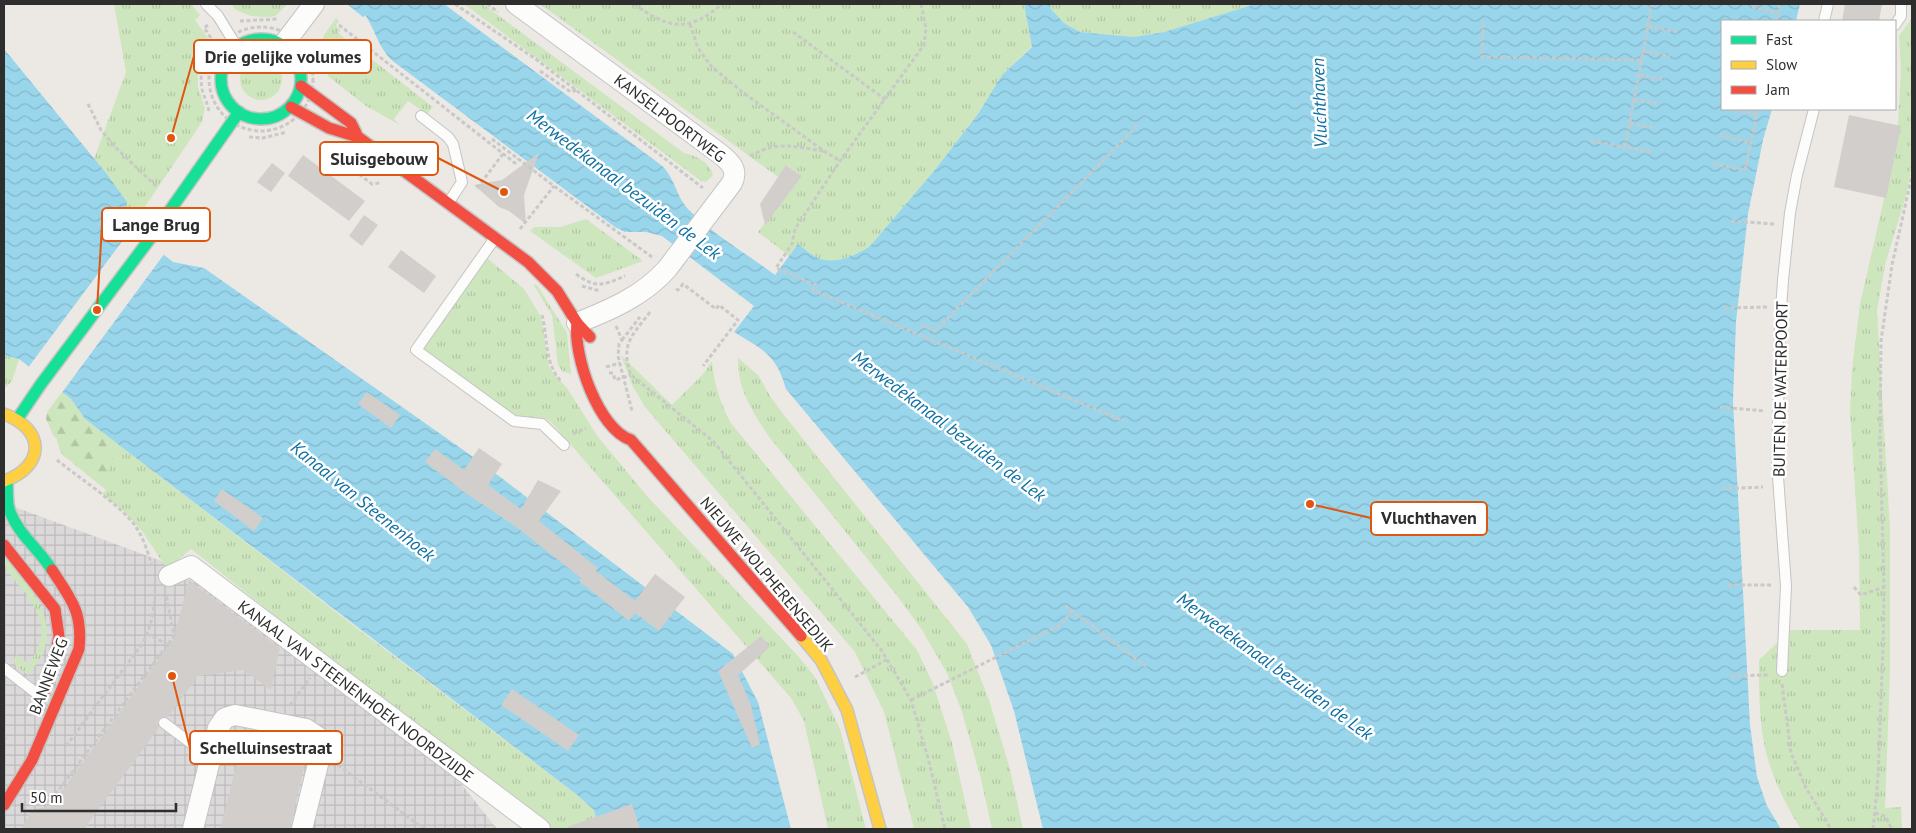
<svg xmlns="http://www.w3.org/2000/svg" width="1916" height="833" viewBox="0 0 1916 833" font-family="'PT Sans',sans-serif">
<defs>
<pattern id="industrial-grid" width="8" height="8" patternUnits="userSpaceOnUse" patternTransform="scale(1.25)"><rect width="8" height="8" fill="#dcd9db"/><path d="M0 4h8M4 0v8" fill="none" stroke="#bdbbbc"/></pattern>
<pattern id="grass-tufts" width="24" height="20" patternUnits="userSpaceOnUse" patternTransform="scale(1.25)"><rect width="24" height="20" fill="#cee6be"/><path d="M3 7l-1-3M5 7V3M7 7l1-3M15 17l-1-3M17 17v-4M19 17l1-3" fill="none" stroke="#b1c6a4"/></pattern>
<pattern id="forest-firs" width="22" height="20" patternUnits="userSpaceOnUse" patternTransform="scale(1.25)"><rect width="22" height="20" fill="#cee6be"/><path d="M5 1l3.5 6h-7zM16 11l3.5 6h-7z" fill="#b1c6a4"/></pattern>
<pattern id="water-waves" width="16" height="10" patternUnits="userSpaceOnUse" patternTransform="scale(1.25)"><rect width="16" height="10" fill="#99d6ec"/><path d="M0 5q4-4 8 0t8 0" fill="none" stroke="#84b8cb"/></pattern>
</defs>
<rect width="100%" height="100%" fill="#ece8e4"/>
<!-- industrial -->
<polygon fill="url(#industrial-grid)" points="4,503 232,587 447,766 497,829 4,829"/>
<!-- grass -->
<g fill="url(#grass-tufts)">
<polygon points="114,4 191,4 200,15 195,20 208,38 208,43 199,62 198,73 198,87 205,108 202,122 130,229 124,224 94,159 126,72"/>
<polygon points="231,4 288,4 275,16 269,17 251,16 236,10"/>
<path d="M 464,4 L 483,4 L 684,153 C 697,156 709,162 713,175 L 706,182 L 701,181 Z"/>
<path d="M 540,4 L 1024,4 L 1032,46 L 1002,75 L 978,114 L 934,171 L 870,246 C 857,255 837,264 821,259 C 813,257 805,249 798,244 L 789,256 L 758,232 L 802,176 L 787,165 L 778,177 Z"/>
<polygon points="1050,4 1255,4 1164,32 1134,37 1080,32 1064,23 1051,9"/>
<polygon points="336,18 339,21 336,26 340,30 338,33 433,107 427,114 408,101 394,119 400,125 366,106 328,76 320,46 324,35"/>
<path d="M 1912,18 L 1912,162 L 1907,192 L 1885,265 L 1877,311 L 1890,528 L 1890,672 L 1885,808 L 1901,807 L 1902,829 L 1801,829 C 1788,809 1777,787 1769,763 C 1759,731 1759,694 1759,660 L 1791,630 L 1860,630 L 1859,550 L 1850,412 L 1852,369 L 1860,304 L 1887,186 L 1898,124 L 1901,70 L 1899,36 Z"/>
<circle cx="261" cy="79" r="21"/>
<polygon points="586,219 643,261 596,278 530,231 534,227 560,227"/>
<polygon points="486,257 524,289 541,317 549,367 554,374 567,388 598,437 647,496 798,656 815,677 840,729 866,829 828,829 804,721 791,698 551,422 546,419 518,416 505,411 420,350"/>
<polygon points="533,284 537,285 567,333 571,374 562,371 558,365 552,315"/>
<polygon points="4,355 19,359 12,381 6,387 4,386"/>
<path d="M 621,355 L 672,405 L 703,374 L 712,361 C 714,384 720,402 730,422 L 917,650 L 933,684 L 952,743 L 971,829 L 914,829 L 884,712 L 855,652 L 645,407 L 632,385 Z"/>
<path d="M 738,358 L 758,375 L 770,396 L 784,415 L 967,644 L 989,700 L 1010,769 L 1023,829 L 992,829 L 980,775 L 962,712 L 947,673 L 922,630 L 898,597 L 770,438 C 752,411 738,391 738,358 Z"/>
<polygon points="118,444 362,632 576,794 594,810 599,829 543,829 191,549 167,569 142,531 121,509 102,494 106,490 108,468 110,465 115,465 110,456"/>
<path d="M 4,556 C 25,582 55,612 45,648 C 42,658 34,667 28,675 L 15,665 L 14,660 L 16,655 L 29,664 C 52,631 40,610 17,583 C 10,574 4,569 4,556 Z"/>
</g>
<!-- forest -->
<polygon fill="url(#forest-firs)" points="62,392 71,399 85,419 118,444 110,456 117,462 115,465 110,465 108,472 113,479 106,490 64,456 60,451 56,437 54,437 46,419 47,412"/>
<!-- water -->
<g fill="url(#water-waves)">
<path d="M 347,4 L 444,4 L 661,165 C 675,177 676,197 689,210 C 714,235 747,254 775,275 L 798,244 C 805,249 813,257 821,259 C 837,264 857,255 870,246 L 934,171 L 978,114 L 1002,75 L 1032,47 L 1024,4 L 1050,4 L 1051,9 L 1064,23 L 1080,32 L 1134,37 L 1164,32 L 1255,4 L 1800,4 L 1796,21 L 1722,21 L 1722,109 L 1772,109 L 1763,140 L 1748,214 L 1736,322 L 1733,401 L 1750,725 L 1757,777 L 1767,806 L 1781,829 L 1043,829 L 1014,711 L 991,645 L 968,607 L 786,389 C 776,354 763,350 734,332 L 754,306 L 662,236 L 646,232 L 625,232 L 615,227 L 394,62 C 379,50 376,31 365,15 L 363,17 Z"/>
<polygon points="4,49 106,173 127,202 124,224 173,262 204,268 479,461 733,654 758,702 791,829 599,829 594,810 576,794 85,419 71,399 62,392 19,359 4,355"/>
</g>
<!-- pier -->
<polygon fill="#ece8e4" points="132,228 165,253 61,394 27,369"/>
<!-- building -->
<g fill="#d1cecb">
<polygon points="1845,4 1882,4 1879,21 1842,21"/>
<polygon points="1849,115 1901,126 1886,198 1834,187"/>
<polygon points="539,153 524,195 526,224 509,211 499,207 474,185 502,180"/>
<polygon points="303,155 365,201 349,221 288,176"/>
<polygon points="272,163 285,173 271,192 257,182"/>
<polygon points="786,165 802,176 765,225 760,204"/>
<polygon points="364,215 378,225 362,246 349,236"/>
<polygon points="401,250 436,276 424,293 388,267"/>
<polygon points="367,392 400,415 391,428 358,404"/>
<polygon points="479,448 502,464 488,485 521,509 538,480 561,491 539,521 598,568 596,571 635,601 655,574 685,597 659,631 635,613 629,621 579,581 581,578 515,526 464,492 425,462 435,449 464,470"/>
<polygon points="222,489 263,518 254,531 214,501"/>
<polygon points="189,580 280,648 271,690 243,670 198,676 168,717 162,717 158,719 157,723 159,728 84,829 21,829 31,812 39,808 50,807 173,640"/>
<polygon points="761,636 770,647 738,675 751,705 760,745 752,748 718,671"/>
<polygon points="512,689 579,735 568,751 501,705"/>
<polygon points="261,737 308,749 290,829 220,829 241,746 252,748 253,742 260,744"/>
<polygon points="632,804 640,829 567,829 567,827"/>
</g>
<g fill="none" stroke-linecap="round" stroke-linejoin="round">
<!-- lane casing -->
<g stroke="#c5c4c5" stroke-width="12">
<g id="lane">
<polyline points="206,4 218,16 237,47"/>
<polyline points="1824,21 1828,4"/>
<polyline points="1895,25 1901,16 1901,4"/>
<polyline points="421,116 448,137 453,144 462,182 449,202"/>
<polyline points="495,238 416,350 514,421 542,424 564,445"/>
<polyline points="4,668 40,696"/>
<polyline points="1782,671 1786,586 1777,463 1780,324 1783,280 1790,213 1797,175 1814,109"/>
<polyline points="164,723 203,752 211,755"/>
</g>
</g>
<!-- street casing -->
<g stroke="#c5c4c5" stroke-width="22">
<g id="street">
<path d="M 516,4 L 719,153 C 729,161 739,169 732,183 L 667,269 C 643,296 610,310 577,323"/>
<polyline points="283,45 314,4"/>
<polyline points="169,576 191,566 540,829"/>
<polyline points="193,829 218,728 225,718 235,715 306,729 318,737 321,752 302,829"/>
</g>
</g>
<!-- fast casing -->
<g stroke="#c5c4c5" stroke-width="14">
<g id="fast">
<circle cx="261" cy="79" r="40"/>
<polyline points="18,418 41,384 152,236 239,112"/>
<path d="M 7,480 C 8,490 6,503 10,512 C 19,535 39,549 52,570"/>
</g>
</g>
<!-- slow casing -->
<g stroke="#c5c4c5" stroke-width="14">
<g id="slow">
<path d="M 4,414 C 45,429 46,466 4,481"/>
<polyline points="801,636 821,660 847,710 880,829"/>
</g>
</g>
<!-- jam casing -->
<g stroke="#c5c4c5" stroke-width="14">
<g id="jam">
<polyline points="301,86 351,123 356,133"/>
<polyline points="291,107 329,128 358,137 528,262 557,291 577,323 590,337"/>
<path d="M 577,323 C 573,355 598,429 631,440 L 801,636"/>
<polyline points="4,545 55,609 59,636 54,663 43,695"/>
<path d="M 4,805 L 32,760 L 79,649 C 83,612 71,599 52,570"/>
</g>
</g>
<!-- path -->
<g stroke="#c9c9c8" stroke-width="3" stroke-dasharray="4 2.5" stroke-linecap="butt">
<polyline points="455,4 537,60 703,188"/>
<polyline points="487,4 498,12"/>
<path d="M 634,4 C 669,29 688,33 722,4"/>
<polyline points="921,4 926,29 924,45 840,161 795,229 792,244 776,268 816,285 813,290 1124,421"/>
<polyline points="1752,7 1778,13"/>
<polyline points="240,21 278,19"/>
<polyline points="1776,21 1780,4"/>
<polyline points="1483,23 1482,57 1642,60"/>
<polyline points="690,24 698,48 711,66 741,91 824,151 840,161"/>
<path d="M 208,25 L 204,28 L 214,42 C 205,56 199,71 202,89 C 204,97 208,104 209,112"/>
<polyline points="339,25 515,163 518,159"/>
<polyline points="1648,26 1678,32"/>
<circle cx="261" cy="79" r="52"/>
<polyline points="793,32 886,100"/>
<polyline points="311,42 320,71"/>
<polyline points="1643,51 1670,56"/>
<polyline points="540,71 571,92 577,90"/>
<polyline points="1639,75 1665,80"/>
<polyline points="1634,99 1660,104"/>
<polyline points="88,104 101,130 115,147 157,187"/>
<polyline points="1728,109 1757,114"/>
<polyline points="1630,123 1655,128"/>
<polyline points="1719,135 1751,143"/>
<polyline points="249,137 263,138 287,132"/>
<polyline points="492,139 554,186 652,257"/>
<polyline points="1591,141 1625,147"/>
<polyline points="1651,152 1625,147 1652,4"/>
<polyline points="333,155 372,184 380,183"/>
<path d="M 750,156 C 778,140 794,147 824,151"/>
<polyline points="1713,164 1745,170 1758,109"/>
<polyline points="477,188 503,154"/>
<polyline points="1731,221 1775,224"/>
<polyline points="520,229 554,186"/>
<path d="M 576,274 C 596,289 604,285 625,276"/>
<polyline points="582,286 600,291"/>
<polyline points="676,289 678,290 683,284 716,309 719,305 738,320 703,366"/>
<polyline points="1724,308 1768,307"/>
<path d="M 650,312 C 632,336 620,344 631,375 L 713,441 L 882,651 L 911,700 L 928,758 L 945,829"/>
<path d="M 542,315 C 548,337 544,365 562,382"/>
<polyline points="921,325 935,331 1138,125"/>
<polyline points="616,326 622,340 619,344 618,356 632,411"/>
<polyline points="622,340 640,317"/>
<polyline points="606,367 620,363"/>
<polyline points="609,373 613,373 615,380 631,375"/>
<polyline points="1720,407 1765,411"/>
<polyline points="573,434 586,428"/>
<path d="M 57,460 C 79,478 121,505 136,527 C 144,539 148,553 152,566"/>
<polyline points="1722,489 1763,487"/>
<polyline points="1728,585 1773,585"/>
<polyline points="1854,587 1861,595 1884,587"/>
<polyline points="1065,606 1146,666"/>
<polyline points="147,634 167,644"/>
<polyline points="1731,676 1768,675"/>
<polyline points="855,677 888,659"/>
<polyline points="1782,684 1791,753 1806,788 1831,829"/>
<polyline points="911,700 1062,624 1072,611"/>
<polyline points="290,705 310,678"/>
<polyline points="4,736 7,740"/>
<path d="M 66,746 L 143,643 C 151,626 155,609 155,590"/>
<polyline points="338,765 424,829"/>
<polyline points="33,806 52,799 174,636 166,594"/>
<polyline points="1875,813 1885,816 1892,829"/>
<polyline points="1873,829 1878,778 1883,647 1884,587 1880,436 1881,341 1892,265 1912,175"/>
</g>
<!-- lane -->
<use href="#lane" stroke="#fcfcfb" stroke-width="10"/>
<!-- street -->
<use href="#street" stroke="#fcfcfb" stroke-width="20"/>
<!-- fast -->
<use href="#fast" stroke="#16e098" stroke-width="11"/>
<!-- slow -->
<use href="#slow" stroke="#ffcf43" stroke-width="11"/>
<!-- jam -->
<use href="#jam" stroke="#f24e42" stroke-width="11"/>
</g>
<g text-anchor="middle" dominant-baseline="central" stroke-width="5" stroke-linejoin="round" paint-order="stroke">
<!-- street labels -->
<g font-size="16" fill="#2e2e2e" stroke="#fff">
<text transform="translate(670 118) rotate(37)">KANSELPOORTWEG</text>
<text transform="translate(1780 389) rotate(-89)">BUITEN DE WATERPOORT</text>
<text transform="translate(767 574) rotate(50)">NIEUWE WOLPHERENSEDIJK</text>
<text transform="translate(48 676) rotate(-69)">BANNEWEG</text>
<text transform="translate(356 691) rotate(37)">KANAAL VAN STEENENHOEK NOORDZIJDE</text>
</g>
<!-- water labels -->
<g font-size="18" font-style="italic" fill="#0d6fa3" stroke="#fff">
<text transform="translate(1319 103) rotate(-92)">Vluchthaven</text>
<text transform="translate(624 184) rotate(37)">Merwedekanaal bezuiden de Lek</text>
<text transform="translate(949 426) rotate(37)">Merwedekanaal bezuiden de Lek</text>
<text transform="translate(363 501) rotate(39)">Kanaal van Steenenhoek</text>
<text transform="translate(1275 666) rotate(36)">Merwedekanaal bezuiden de Lek</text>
</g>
</g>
<!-- callouts -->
<path fill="none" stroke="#df570e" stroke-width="2" d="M171 138L194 56M504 192L438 158M97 310L102 225M1310 504L1371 518M172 676L190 748"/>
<g fill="#df570e" stroke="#fff" stroke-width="2">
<circle cx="171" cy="138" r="5"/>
<circle cx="504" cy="192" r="5"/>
<circle cx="97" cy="310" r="5"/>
<circle cx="1310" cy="504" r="5"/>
<circle cx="172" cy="676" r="5"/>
</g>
<g fill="#fff" stroke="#df570e" stroke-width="2">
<rect x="194" y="40" width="177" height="33" rx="5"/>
<rect x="320" y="142" width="118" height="33" rx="5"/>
<rect x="102" y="208" width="108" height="33" rx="5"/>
<rect x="1371" y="502" width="116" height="33" rx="5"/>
<rect x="190" y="731" width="152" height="33" rx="5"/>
</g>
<g font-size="18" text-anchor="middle" font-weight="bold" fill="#2e2e2e">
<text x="283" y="63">Drie gelijke volumes</text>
<text x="379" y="165">Sluisgebouw</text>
<text x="156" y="231">Lange Brug</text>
<text x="1429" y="524">Vluchthaven</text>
<text x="266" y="754">Schelluinsestraat</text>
</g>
<!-- border -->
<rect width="1916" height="833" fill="none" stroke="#2e2e2e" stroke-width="10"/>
<!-- legend -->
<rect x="1721" y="20" width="175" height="90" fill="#ffffff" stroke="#ababab"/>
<rect x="1731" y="36" width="25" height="8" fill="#16e098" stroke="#ababab"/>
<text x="1766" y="45" font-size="15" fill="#2e2e2e">Fast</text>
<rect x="1731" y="61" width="25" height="8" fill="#ffcf43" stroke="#ababab"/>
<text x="1766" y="70" font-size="15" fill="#2e2e2e">Slow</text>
<rect x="1731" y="86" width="25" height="8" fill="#f24e42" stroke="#ababab"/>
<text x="1766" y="95" font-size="15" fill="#2e2e2e">Jam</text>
<!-- scale -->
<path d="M22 803v8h154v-8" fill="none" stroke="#2e2e2e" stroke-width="2.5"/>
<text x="30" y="803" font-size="15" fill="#2e2e2e" stroke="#ffffff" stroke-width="4" paint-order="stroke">50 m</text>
</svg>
